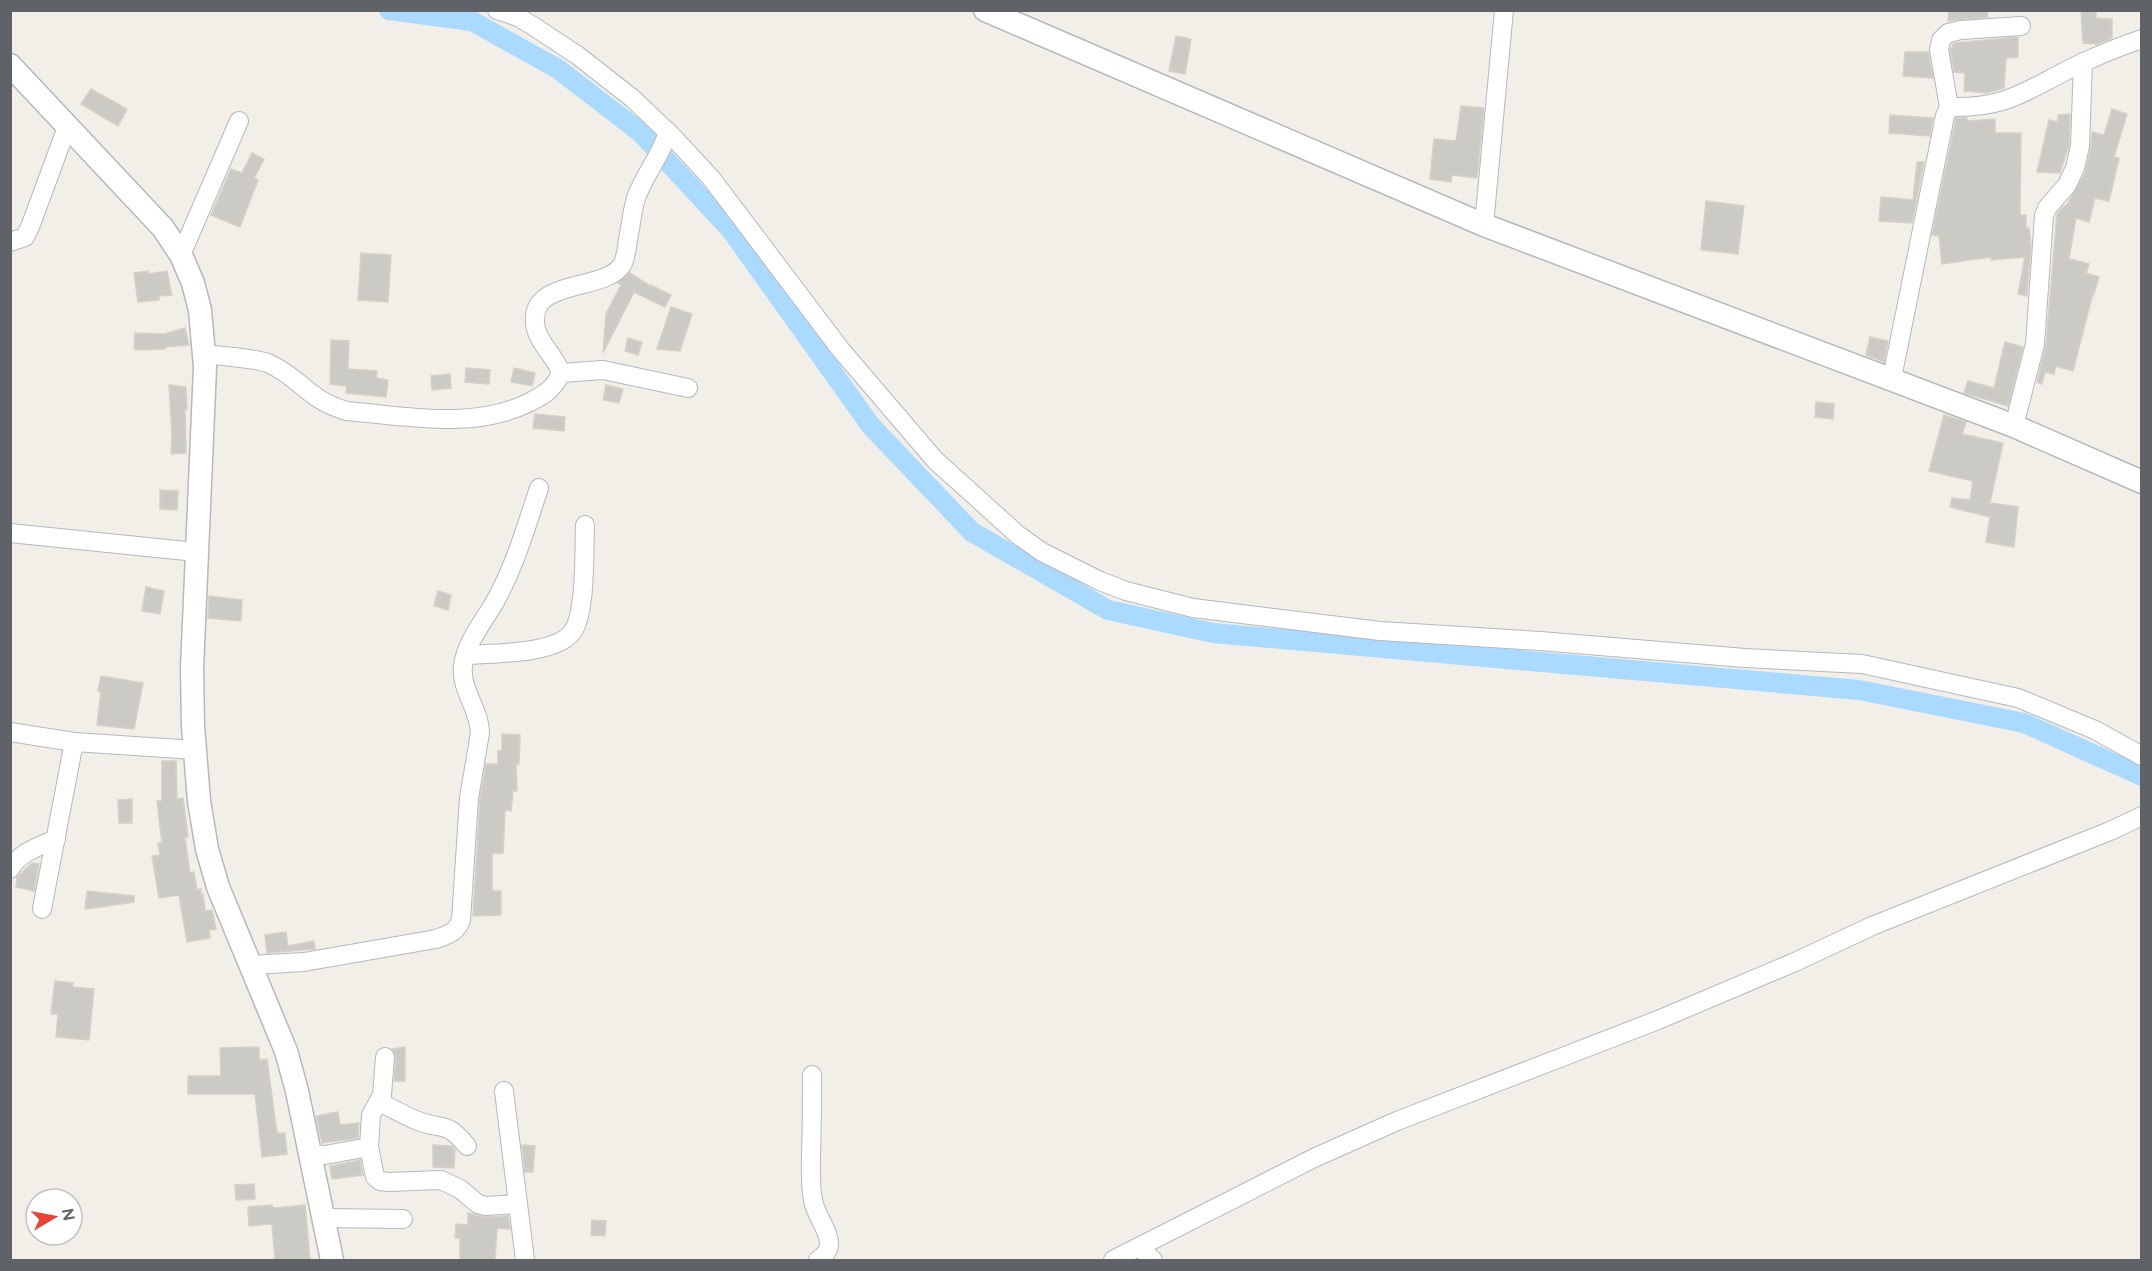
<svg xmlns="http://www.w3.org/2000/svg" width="2152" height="1271" viewBox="0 0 2152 1271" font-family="Raleway,sans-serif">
<rect width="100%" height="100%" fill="#f1efe8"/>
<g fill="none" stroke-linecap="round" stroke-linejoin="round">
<!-- canal -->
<polyline stroke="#aadaff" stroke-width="20" points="389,10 472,21 558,69 640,132 731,230 871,426 972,532 1108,610 1213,633 1859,690 2024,723 2142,776"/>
</g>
<!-- building -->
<g fill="#cccac5" stroke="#d6d1c6" stroke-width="1.5">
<polygon points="1949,10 1987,10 1988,17 1948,21"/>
<polygon points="2081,10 2096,10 2096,18 2112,19 2112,38 2097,44 2083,43"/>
<polygon points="1176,36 1191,39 1185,74 1169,71"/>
<polygon points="2018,37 2018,57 2006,58 2004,88 1987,93 1964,91 1965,73 1954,72 1950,50 1954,43"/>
<polygon points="1905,52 1928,52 1933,78 1903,76"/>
<polygon points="91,89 127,109 118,126 81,104"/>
<polygon points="1461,106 1484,108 1477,178 1452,175 1451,182 1430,179 1434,139 1456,141"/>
<polygon points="2112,109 2127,114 2114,157 2119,158 2109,201 2095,198 2089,222 2076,218 2069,259 2089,264 2086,273 2099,277 2094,294 2093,293 2073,371 2056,366 2054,374 2045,372 2042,384 2037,382 2046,345 2057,214 2064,206 2066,206 2085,173 2091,148 2092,132 2104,135"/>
<polygon points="2070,114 2069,145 2060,173 2037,172 2049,120 2058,122 2058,115"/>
<polygon points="1890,115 1933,118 1930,136 1889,133"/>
<polygon points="1956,118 1967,118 1967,121 1995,119 1995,133 2021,133 2020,215 2026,215 2026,228 2029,228 2031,245 2027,296 2018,294 2025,257 1991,260 1991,257 1942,264 1939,236 1932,235"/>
<polygon points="252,153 264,159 254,178 258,180 240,227 211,215 231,169 242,173"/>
<polygon points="1917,162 1924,162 1912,223 1879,221 1881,197 1913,200"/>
<polygon points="1706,201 1744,206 1738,254 1701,250"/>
<polygon points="361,253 391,255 388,302 358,300"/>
<polygon points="148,271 148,274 167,271 172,295 159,296 159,300 138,302 134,273"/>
<polygon points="630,273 650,286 651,285 671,295 665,307 634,292 603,353 606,314 621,285 618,283"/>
<polygon points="671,307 692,314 680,351 657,349"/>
<polygon points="185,328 189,345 165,347 165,349 136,350 134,348 135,333 164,334"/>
<polygon points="1870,337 1888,341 1884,362 1866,355"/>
<polygon points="628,338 642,342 638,355 625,351"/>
<polygon points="331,340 349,341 348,369 377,371 376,378 388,380 386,397 346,393 347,386 330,384"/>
<polygon points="2005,342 2023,347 2008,406 1964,393 1968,381 1994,388"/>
<polygon points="466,368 490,370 489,384 465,382"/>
<polygon points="514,368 535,373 532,386 511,382"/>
<polygon points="450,374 451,388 432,390 431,376"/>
<polygon points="169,385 186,387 187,409 185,409 186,453 171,454 172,435"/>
<polygon points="606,385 623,389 619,403 603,400"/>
<polygon points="1816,402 1834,404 1833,419 1815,417"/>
<polygon points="535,414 565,417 564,431 533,428"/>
<polygon points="1944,415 1966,422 1962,434 2003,443 1990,503 2018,507 2014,547 1986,542 1990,517 1950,507 1952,498 1970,500 1973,481 1929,471"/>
<polygon points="160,490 178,491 177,510 160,509"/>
<polygon points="146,587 164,591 160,614 142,611"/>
<polygon points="438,591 451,595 448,610 434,606"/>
<polygon points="209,596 242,600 241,621 208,618"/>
<polygon points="101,676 143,683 134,729 97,725 101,691 98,691"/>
<polygon points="502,734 520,735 519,764 516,764 517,791 513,791 511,811 505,810 503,853 492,853 492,891 501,891 501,915 473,916 480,799 486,764 498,764 498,751 502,751"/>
<polygon points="162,761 176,761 177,799 183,798 188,837 185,838 190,873 194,872 197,890 201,889 201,895 203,894 205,911 212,910 216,929 209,930 210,938 187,942 179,895 159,898 152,856 160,855 158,843 162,843 157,801 162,801"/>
<polygon points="132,799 132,823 119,823 118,800"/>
<polygon points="32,863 39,864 34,891 16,887 17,877"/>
<polygon points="87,891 134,896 134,902 85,909"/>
<polygon points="286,932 288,946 314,941 315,949 267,953 265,935"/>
<polygon points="55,981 73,983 72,987 94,989 89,1040 56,1037 58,1014 51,1014"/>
<polygon points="259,1047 259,1060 267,1059 277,1133 285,1133 287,1154 262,1157 255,1094 188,1094 188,1076 221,1076 220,1048"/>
<polygon points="405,1047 405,1081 394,1081 396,1057 392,1049"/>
<polygon points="338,1112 340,1125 359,1123 358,1138 322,1143 316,1116"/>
<polygon points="433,1145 452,1146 455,1149 454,1168 433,1167"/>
<polygon points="522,1145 535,1146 533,1172 525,1172"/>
<polygon points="360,1160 363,1175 332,1179 330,1166"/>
<polygon points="254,1184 255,1199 236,1200 235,1185"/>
<polygon points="272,1205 273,1208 305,1205 310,1260 275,1260 272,1224 249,1226 248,1207"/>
<polygon points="468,1213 486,1217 508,1216 510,1229 497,1228 495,1260 460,1260 460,1238 455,1238 456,1224 468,1225"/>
<polygon points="592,1220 606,1221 605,1236 591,1235"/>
</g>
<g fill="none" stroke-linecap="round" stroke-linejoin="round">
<!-- minor casing -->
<g stroke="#b5b8bc" stroke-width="20">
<g id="minor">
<polyline points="497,10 518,17 533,26 577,55 632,98 673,137 711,178 841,350 935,460 1018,535 1042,552 1100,581 1126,591 1193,608 1380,631 1540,641 1745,658 1862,664 2018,698 2095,730 2142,756"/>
<polyline points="1949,107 1939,50 1941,40 1948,33 1961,30 2021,26"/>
<polyline points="1484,225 1504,10"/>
<polyline points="10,242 25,237 30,227 67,127"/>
<polyline points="181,255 239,121"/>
<path d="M 204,354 C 220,356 260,358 272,365 C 302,380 310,401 347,411 C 406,416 473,430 528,403 C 544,395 554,389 561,373 C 556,357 540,345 536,329 C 524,277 604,293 622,265 C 626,258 627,247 628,239 C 631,226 632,211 636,198 C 644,175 661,156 668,132"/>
<polyline points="561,373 603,370 688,388"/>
<path d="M 1892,378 L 1945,116 L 1949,107 C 2011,109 2030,87 2082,63 C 2101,54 2121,46 2142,39"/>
<polyline points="2014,426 2035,344 2044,216 2047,208 2067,185 2075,168 2080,146 2083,62"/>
<polyline points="10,533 196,552"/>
<path d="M 466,655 C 492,653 557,655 573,631 C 586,612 584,551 585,525"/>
<polyline points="10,732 74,742 195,750"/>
<path d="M 10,869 C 20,852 38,847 56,839"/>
<polyline points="42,909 74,742"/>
<path d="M 252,965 L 304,962 L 436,939 C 449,934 456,933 461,920 L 469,798 L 480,733 C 480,710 460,689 463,666 C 466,640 487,618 498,596 C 516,562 527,524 539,488"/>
<polyline points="385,1057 382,1095 371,1115 369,1147 375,1177 380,1181 388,1182 441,1180 460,1189 478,1204 486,1206 518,1204"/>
<path d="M 812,1075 C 812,1101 812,1127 811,1154 C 811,1169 810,1185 813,1200 C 816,1221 844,1244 818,1260"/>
<polyline points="504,1091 525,1260"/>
<path d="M 379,1102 C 392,1108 405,1116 418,1121 C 445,1131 445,1120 467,1146"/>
<polyline points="311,1154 325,1155 369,1147"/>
<polyline points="324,1218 403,1219"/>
<polyline points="1140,1248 1153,1260"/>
<polyline points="1113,1260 1314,1158 1397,1121 1658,1020 1795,962 1872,926 2110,831 2142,816"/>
</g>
</g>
<!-- tertiary casing -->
<g stroke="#b5b8bc" stroke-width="25">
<g id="tertiary">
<polyline points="985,10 1484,225 2014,426 2142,482"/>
<polyline points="10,65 163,228 181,255 193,283 200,310 205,367 192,669 193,726 199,801 207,849 218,887 286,1051 297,1091 332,1260"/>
</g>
</g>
<!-- minor -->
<use href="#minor" stroke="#fff" stroke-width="18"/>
<!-- tertiary -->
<use href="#tertiary" stroke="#fff" stroke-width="22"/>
</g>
<!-- border -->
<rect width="2152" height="1271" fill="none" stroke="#5f6368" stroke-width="24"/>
<!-- north arrow -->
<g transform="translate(54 1217) rotate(80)"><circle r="28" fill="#ffffff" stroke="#bfc1c3" stroke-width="1.5"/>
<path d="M0-4.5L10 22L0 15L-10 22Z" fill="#ea4335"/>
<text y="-9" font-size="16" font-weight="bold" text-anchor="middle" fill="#5f6368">N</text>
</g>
</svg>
